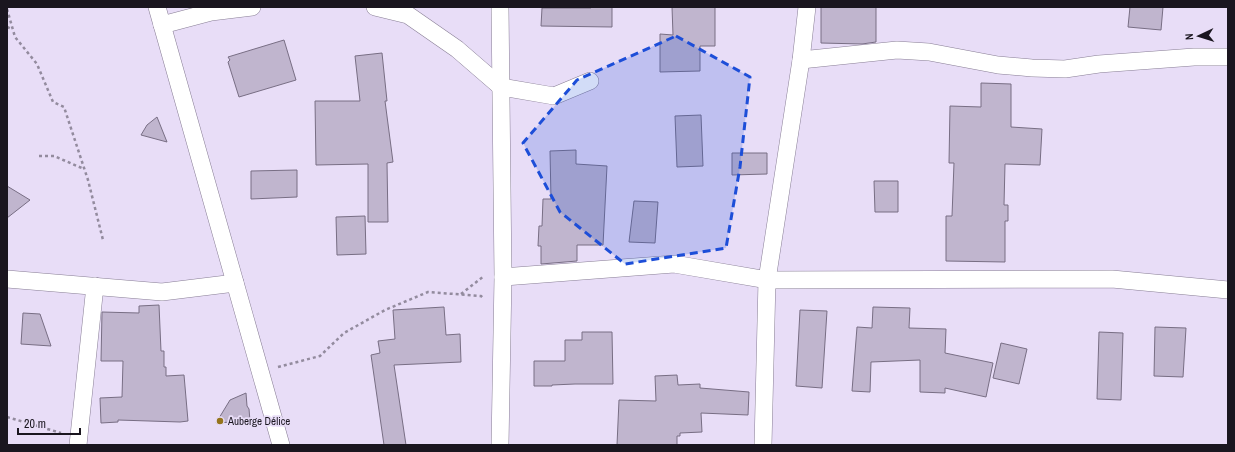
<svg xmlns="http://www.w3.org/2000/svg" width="1235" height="452" viewBox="0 0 1235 452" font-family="'Archivo Narrow',sans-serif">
<rect width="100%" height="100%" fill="#e8ddf7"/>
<!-- building -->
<g fill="#c0b5ce" stroke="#786e84">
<polygon points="591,7 612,7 612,27 541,26 542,8 591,8"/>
<polygon points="672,7 715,7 715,46 700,46 700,71 660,72 660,34 673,35"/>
<polygon points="821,7 876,7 876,42 862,44 821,43"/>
<polygon points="1130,7 1163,7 1161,30 1128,27"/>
<polygon points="284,40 296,80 239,97 228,62 230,60 228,57"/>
<polygon points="382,53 387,101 385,101 393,162 387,163 388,222 368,222 368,164 316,165 315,101 360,101 355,56"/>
<polygon points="981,83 1011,84 1011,127 1042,129 1040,165 1005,164 1004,205 1008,205 1008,221 1005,221 1005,262 946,261 946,216 952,216 954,163 949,163 950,106 981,107"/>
<polygon points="701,115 703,166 677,167 675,116"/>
<polygon points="157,117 167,142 141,135 147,125"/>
<polygon points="576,150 576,164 607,166 603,245 577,245 577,261 541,264 541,246 538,246 539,226 542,226 543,199 551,199 550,151"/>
<polygon points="732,153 767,153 767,174 732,175"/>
<polygon points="297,170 297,197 251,199 251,171"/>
<polygon points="874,181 898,181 898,212 875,212"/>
<polygon points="7,186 30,200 7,218"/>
<polygon points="634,201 658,202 655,243 629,242"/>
<polygon points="365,216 366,254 337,255 336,217"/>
<polygon points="159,305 161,351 164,351 164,367 166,367 166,376 184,375 188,421 180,422 118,420 118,422 101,423 100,398 122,397 123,361 101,361 102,312 139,313 139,306"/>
<polygon points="444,307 446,335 460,334 461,362 394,365 406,445 384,445 371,355 380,353 378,341 395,339 393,310"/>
<polygon points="873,307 910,308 909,328 946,329 945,353 993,363 986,397 945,388 945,393 920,392 920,360 871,362 870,392 852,391 857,327 872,328"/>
<polygon points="800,310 827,311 822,388 796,386"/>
<polygon points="23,313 40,314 51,346 21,344"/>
<polygon points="1155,327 1186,328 1183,377 1154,376"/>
<polygon points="582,332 612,332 613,384 575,384 552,385 552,386 534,386 534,361 565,361 565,340 582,340"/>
<polygon points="1099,332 1123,333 1121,400 1097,399"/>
<polygon points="1001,343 1027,349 1019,384 993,378"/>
<polygon points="677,375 678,385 700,384 700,388 749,392 748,415 701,413 702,432 680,433 680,436 677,436 677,445 617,445 619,400 656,401 655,376"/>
<polygon points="246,393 247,406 249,409 250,421 216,423 230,400"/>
</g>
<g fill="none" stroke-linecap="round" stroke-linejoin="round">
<!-- street casing -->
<g stroke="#887e95" stroke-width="18">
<g id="street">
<polyline points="157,7 281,445"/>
<polyline points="375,7 408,15 457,49 501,87 554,96 590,81"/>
<polyline points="162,25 211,12 252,7"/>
<polyline points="801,60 897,50 929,52 998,65 1032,68 1065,69 1099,64 1194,57 1228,57"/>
<polyline points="503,277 674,264 767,280 1112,279 1228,290"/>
<polyline points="7,279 162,292 235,283"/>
<polyline points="78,445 95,286"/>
<polyline points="500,445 503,277 500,7"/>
<polyline points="763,445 767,280 801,60 807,7"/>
</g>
</g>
<!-- path -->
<g stroke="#938b9e" stroke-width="2.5" stroke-dasharray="3 3" stroke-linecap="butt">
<polyline points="7,9 15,37 37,64 53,102 64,107 88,180 103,240"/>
<polyline points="7,27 12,29"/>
<polyline points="39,156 54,156 84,169"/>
<polyline points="461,294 484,276"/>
<polyline points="278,367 320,356 344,333 385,310 428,292 481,296 484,299"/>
<polyline points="7,417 61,433"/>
</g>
<!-- street -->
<use href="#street" stroke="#fff" stroke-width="17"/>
</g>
<!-- marked area -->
<path fill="#1d4ed8" fill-opacity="0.2" stroke="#1d4ed8" stroke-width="3" stroke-dasharray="8 5" stroke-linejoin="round" d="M 676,36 L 750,77 L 740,167 L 726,248 L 625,264 L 560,212 L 523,143 L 577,80 Z"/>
<!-- markers -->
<circle fill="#95741c" stroke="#e8ddf7" stroke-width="1.5" cx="220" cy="421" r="4"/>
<g text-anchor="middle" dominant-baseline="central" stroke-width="3.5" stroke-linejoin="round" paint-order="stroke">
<!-- poi labels -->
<g font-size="11" fill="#1a161f" stroke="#e8ddf7" text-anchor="start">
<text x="228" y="421">Auberge Délice</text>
</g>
</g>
<!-- border -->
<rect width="1235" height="452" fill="none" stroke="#1a161f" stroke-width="16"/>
<!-- north arrow -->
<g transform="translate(1199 36) rotate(266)" stroke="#e8ddf7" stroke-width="3" paint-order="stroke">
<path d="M0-3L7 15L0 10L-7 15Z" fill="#1a161f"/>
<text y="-6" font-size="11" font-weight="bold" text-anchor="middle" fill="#1a161f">N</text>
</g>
<!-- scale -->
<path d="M18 428v6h62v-6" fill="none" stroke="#1a161f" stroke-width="2"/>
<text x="24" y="428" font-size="12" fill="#1a161f" stroke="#e8ddf7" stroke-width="3" paint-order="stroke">20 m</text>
</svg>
